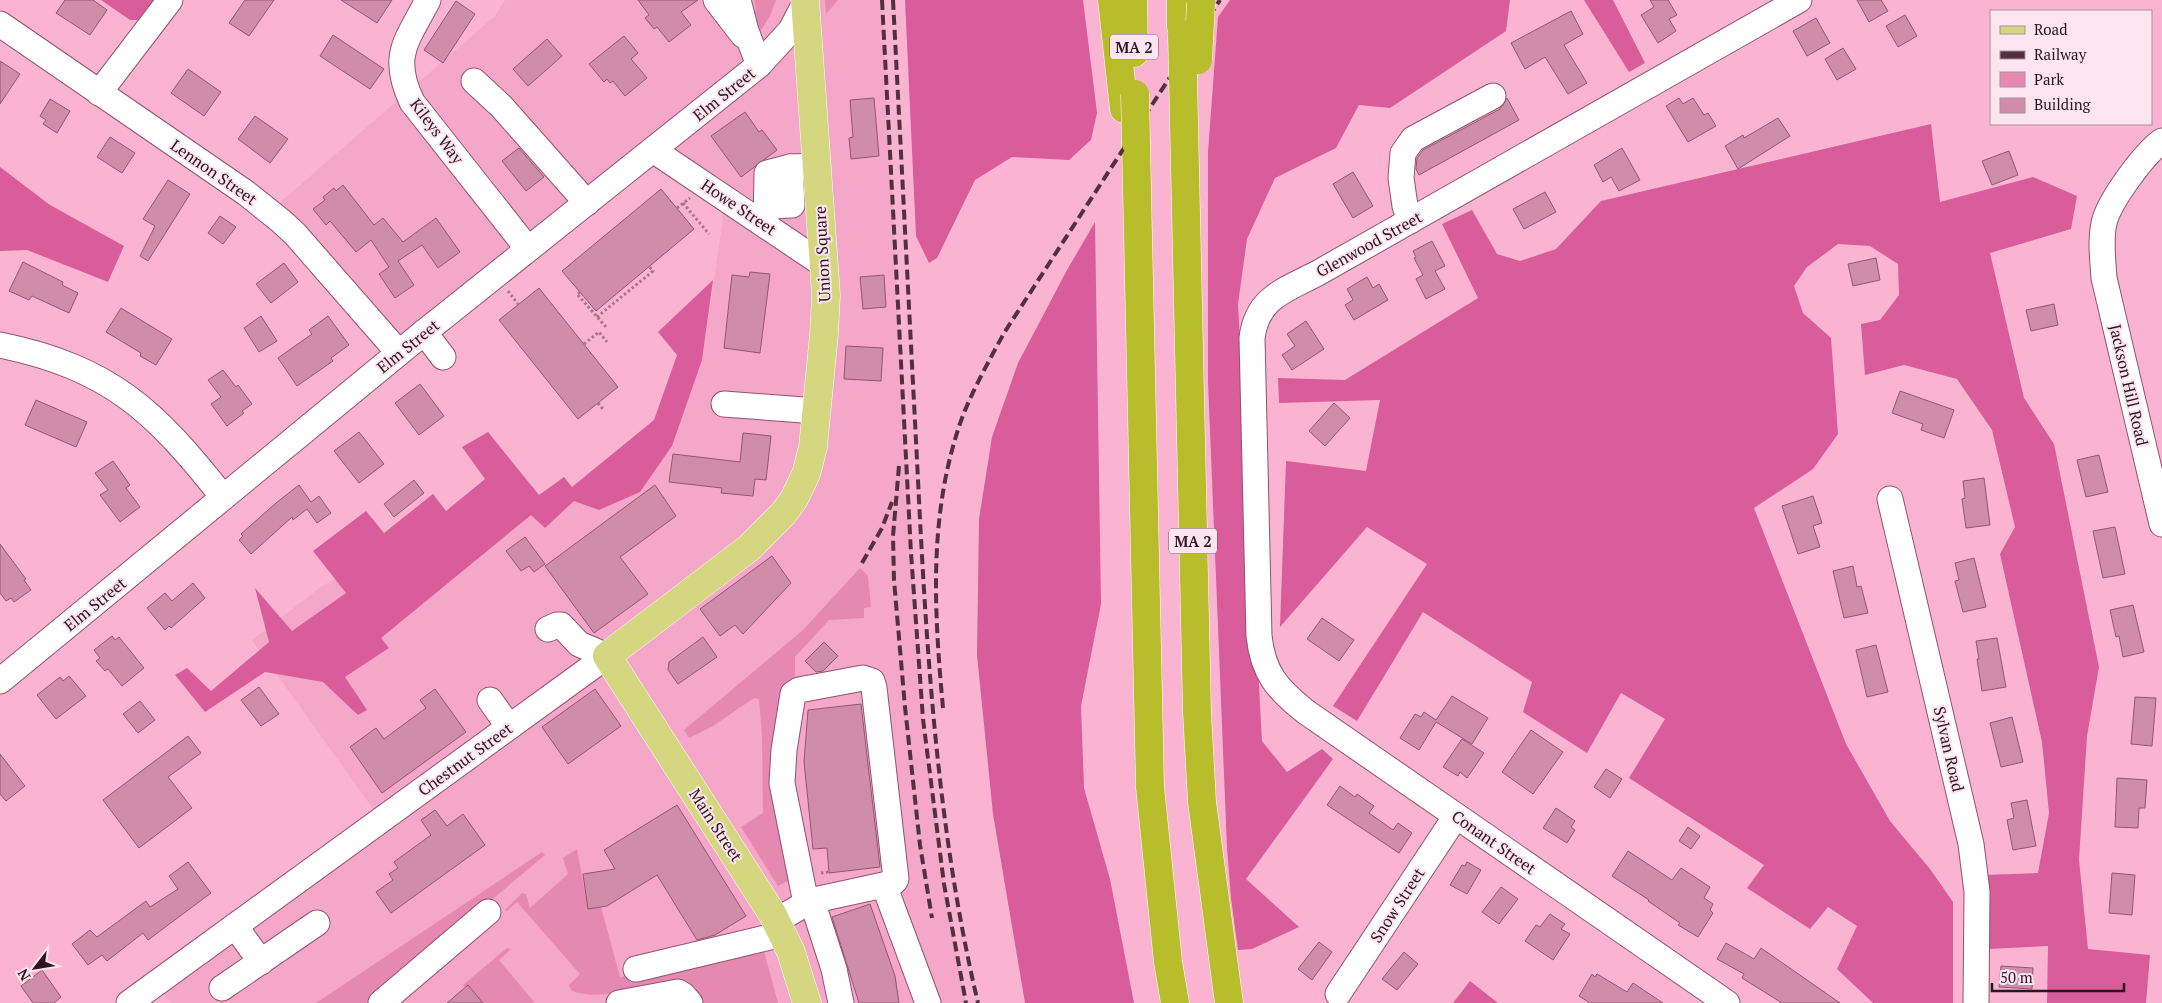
<svg xmlns="http://www.w3.org/2000/svg" width="2162" height="1003" viewBox="0 0 2162 1003" font-family="'PT Serif',serif">
<rect width="100%" height="100%" fill="#fab4d2"/>
<!-- built -->
<polygon fill="#f4a7c9" points="505,0 882,0 911,553 923,719 944,884 966,1003 171,1003 156,984 381,820 252,640 322,586 397,546 531,515 670,428 702,360 726,199 653,150 399,353 270,211 495,16"/>
<!-- green -->
<g fill="#e588b2">
<polygon points="754,0 776,0 770,16 758,35 753,16 756,9"/>
<polygon points="825,0 838,0 826,14"/>
<polygon points="860,568 868,576 871,607 864,608 864,618 829,620 795,657 795,676 786,686 773,794 776,819 788,881 778,886 741,827 763,813 762,735 759,699 754,698 713,726 689,738 684,730 803,630"/>
<path d="M 577,849 L 588,909 L 601,907 L 620,977 L 758,950 L 764,951 L 778,1003 L 702,1003 C 700,996 697,987 689,984 C 686,983 680,984 677,984 C 642,982 606,1003 572,991 L 569,985 L 580,974 L 517,902 L 507,911 L 505,910 L 522,893 L 526,894 L 530,908 L 568,874 L 563,858 Z"/>
<polygon points="542,852 545,855 369,1003 316,1003"/>
<polygon points="507,948 511,949 499,960 535,1003 483,1003 463,985"/>
</g>
<!-- forest -->
<g fill="#d95d9b">
<polygon points="101,0 158,0 140,20 130,20"/>
<polygon points="905,0 1083,0 1097,113 1091,140 1069,160 1012,157 975,180 937,258 929,263 916,236"/>
<polygon points="1230,0 1510,0 1506,31 1390,108 1359,105 1336,148 1275,178 1247,239 1238,304 1262,741 1287,772 1322,749 1333,759 1246,879 1299,927 1252,949 1238,950 1231,898 1227,848 1208,381 1208,152 1218,17"/>
<polygon points="1584,0 1613,0 1645,63 1629,72"/>
<polygon points="1931,124 1940,202 2033,177 2077,196 2071,229 1990,253 2024,398 2054,444 2099,667 2087,736 2079,860 2088,949 2150,955 2146,1003 2047,1003 2048,946 1989,949 1983,875 2038,873 2049,813 2042,742 2000,554 2015,527 1992,430 1957,379 1904,365 1865,375 1861,324 1880,320 1899,295 1898,264 1870,246 1838,244 1807,267 1794,286 1803,313 1831,338 1838,434 1813,469 1754,508 1846,744 1890,821 1930,869 1953,902 1953,1003 1873,1003 1837,969 1857,926 1828,907 1810,929 1747,888 1764,865 1629,778 1665,719 1621,693 1587,753 1523,712 1532,682 1423,612 1357,721 1333,706 1427,564 1367,527 1280,627 1286,461 1366,471 1380,400 1279,403 1278,378 1345,380 1478,298 1442,224 1472,210 1497,254 1520,261 1556,249 1601,201"/>
<polygon points="0,167 50,205 124,246 108,282 27,250 0,251"/>
<polygon points="1095,222 1101,604 1081,706 1084,788 1110,879 1134,1003 1025,1003 993,814 977,655 979,519 992,437 1018,363 1067,270"/>
<polygon points="713,280 702,360 672,446 640,492 599,510 574,501 545,528 531,515 381,638 389,648 345,677 367,710 358,715 323,682 265,672 205,712 175,675 187,668 211,691 269,642 255,588 292,631 346,593 313,551 366,511 384,533 433,494 446,511 485,479 462,447 488,432 539,495 564,477 572,487 654,420 677,355 658,332"/>
<polygon points="1470,981 1498,1003 1453,1003"/>
</g>
<!-- building -->
<g fill="#d08daa" stroke="#945672">
<polygon points="65,0 93,0 107,10 90,35 56,13"/>
<polygon points="245,0 274,0 249,36 229,23"/>
<polygon points="341,0 392,0 377,23"/>
<polygon points="638,0 698,0 681,12 691,25 669,42 657,27 654,29 645,18 649,15"/>
<polygon points="1650,0 1668,0 1677,15 1669,19 1676,31 1658,43 1641,15 1654,7"/>
<polygon points="1857,0 1881,0 1888,11 1869,22"/>
<polygon points="456,1 475,14 443,63 424,50"/>
<polygon points="1571,11 1583,34 1564,45 1587,83 1568,94 1545,57 1525,69 1511,43"/>
<polygon points="1905,15 1917,36 1898,47 1886,26"/>
<polygon points="1816,18 1830,43 1807,56 1793,31"/>
<polygon points="333,35 384,69 370,89 320,56"/>
<polygon points="624,36 638,53 631,59 647,78 625,96 613,81 610,83 607,79 604,82 589,64"/>
<polygon points="547,39 562,56 528,86 513,69"/>
<polygon points="1843,48 1856,69 1837,80 1825,59"/>
<polygon points="0,61 20,74 0,104"/>
<polygon points="188,69 221,92 204,116 171,93"/>
<polygon points="874,98 879,156 851,159 849,138 853,137 850,100"/>
<polygon points="1507,98 1519,120 1419,175 1416,169 1417,158 1423,150 1500,109"/>
<polygon points="1679,98 1683,104 1693,98 1704,115 1708,113 1716,126 1688,142 1666,106"/>
<polygon points="50,99 70,111 57,133 43,124 46,120 40,116"/>
<polygon points="745,112 759,132 762,130 777,150 741,177 711,136"/>
<polygon points="255,116 288,139 270,163 238,139"/>
<polygon points="1778,118 1790,136 1738,169 1725,146 1743,135 1744,138"/>
<polygon points="110,137 135,153 122,173 97,157"/>
<polygon points="519,148 544,177 526,191 502,161"/>
<polygon points="1622,148 1640,180 1619,191 1611,177 1603,182 1594,165"/>
<polygon points="2009,151 2018,175 1992,185 1982,161"/>
<polygon points="1353,172 1373,206 1353,218 1333,184"/>
<polygon points="168,180 190,194 148,261 140,256 155,226 143,219"/>
<polygon points="343,185 374,225 383,218 403,242 436,218 460,252 438,268 422,245 398,261 414,285 395,298 379,274 389,267 371,240 356,252 330,221 326,225 313,209 325,200 323,197 334,188 336,191"/>
<polygon points="661,189 694,229 596,311 562,271"/>
<polygon points="1545,192 1556,212 1524,229 1513,209"/>
<polygon points="220,216 236,227 223,244 208,233"/>
<polygon points="1432,241 1445,266 1435,271 1445,289 1426,299 1416,279 1423,275 1414,258 1416,257 1413,251"/>
<polygon points="1876,258 1880,280 1853,286 1848,264"/>
<polygon points="23,262 63,282 62,285 78,293 69,313 32,296 29,300 9,291"/>
<polygon points="284,263 298,282 271,303 256,284"/>
<polygon points="750,272 770,274 760,353 724,348 732,275 749,277"/>
<polygon points="884,275 886,307 863,309 860,277"/>
<polygon points="1367,277 1373,288 1379,284 1388,300 1354,320 1345,305 1353,300 1347,289"/>
<polygon points="539,288 618,387 578,419 499,320"/>
<polygon points="2054,304 2058,325 2031,331 2026,310"/>
<polygon points="121,308 172,339 156,365 140,356 141,353 106,332"/>
<polygon points="261,316 277,341 259,352 244,328"/>
<polygon points="328,316 349,345 331,358 333,361 297,386 278,358 312,334 309,330"/>
<polygon points="1306,321 1324,349 1292,370 1282,355 1295,346 1287,334"/>
<polygon points="846,346 883,348 881,381 844,379"/>
<polygon points="223,370 236,387 238,385 252,404 242,411 244,413 227,426 211,404 221,397 208,380"/>
<polygon points="420,384 444,416 419,435 395,403"/>
<polygon points="1900,391 1954,410 1944,438 1921,430 1923,424 1892,413"/>
<polygon points="36,400 87,422 76,447 25,425"/>
<polygon points="1334,403 1350,418 1325,446 1309,431"/>
<polygon points="359,432 384,464 359,483 334,451"/>
<polygon points="743,433 771,436 766,480 755,479 753,496 721,493 722,488 669,482 673,454 740,462"/>
<polygon points="2099,455 2108,492 2086,497 2077,460"/>
<polygon points="113,461 130,485 126,488 140,507 120,522 100,495 108,490 95,473"/>
<polygon points="1984,478 1990,525 1966,528 1962,499 1965,498 1963,481"/>
<polygon points="414,480 424,493 394,517 384,504"/>
<polygon points="299,485 311,502 319,496 331,513 317,523 307,509 293,520 292,517 251,554 239,540 243,536 241,534 276,503"/>
<polygon points="655,485 676,516 620,557 648,594 594,633 545,566"/>
<polygon points="1813,496 1822,523 1813,526 1820,547 1798,554 1782,506"/>
<polygon points="2115,527 2125,574 2103,578 2093,531"/>
<polygon points="525,537 545,564 534,572 529,566 521,571 506,551"/>
<polygon points="0,544 26,579 24,580 31,590 14,602 11,598 6,601 0,593"/>
<polygon points="772,556 791,583 743,634 735,625 720,636 700,609"/>
<polygon points="1974,558 1986,607 1963,612 1955,581 1959,580 1955,563"/>
<polygon points="1853,566 1857,587 1861,586 1868,613 1844,618 1833,571"/>
<polygon points="193,583 205,598 171,628 169,626 165,630 147,608 165,593 172,601"/>
<polygon points="2133,605 2144,652 2123,657 2119,636 2116,637 2110,610"/>
<polygon points="1322,618 1354,640 1339,661 1307,639"/>
<polygon points="112,636 115,640 119,637 144,668 122,686 108,669 105,671 96,661 100,658 94,650"/>
<polygon points="703,637 717,657 678,684 668,670 669,662"/>
<polygon points="1997,638 2006,687 1982,691 1977,659 1979,659 1976,641"/>
<polygon points="824,642 838,656 823,671 816,672 805,661"/>
<polygon points="1876,645 1888,692 1867,697 1856,650"/>
<polygon points="69,676 86,696 56,719 37,695 60,677 63,681"/>
<polygon points="259,687 279,714 261,726 241,700"/>
<polygon points="435,689 466,732 382,793 350,747 376,728 384,739 426,708 420,700"/>
<polygon points="595,689 621,726 568,764 542,727"/>
<polygon points="1452,696 1488,718 1472,744 1436,722 1419,750 1400,738 1415,714 1421,717 1424,712 1436,720"/>
<polygon points="2135,697 2156,698 2152,746 2131,744"/>
<polygon points="140,701 155,720 138,733 123,714"/>
<polygon points="861,704 880,867 829,873 827,848 813,849 804,762 808,710"/>
<polygon points="2012,717 2023,762 2001,767 1990,723"/>
<polygon points="1531,730 1563,752 1533,794 1502,772"/>
<polygon points="188,736 201,753 168,777 192,808 139,848 103,800"/>
<polygon points="1462,739 1484,753 1467,778 1460,772 1458,776 1443,767"/>
<polygon points="0,754 25,786 6,801 0,794"/>
<polygon points="1606,769 1622,779 1610,798 1594,787"/>
<polygon points="2117,778 2147,780 2145,808 2139,808 2138,828 2115,827"/>
<polygon points="1340,786 1355,797 1357,794 1374,806 1369,813 1393,830 1398,823 1412,833 1399,853 1327,805"/>
<polygon points="2027,800 2036,846 2013,850 2007,820 2014,818 2011,803"/>
<polygon points="677,805 746,916 715,935 697,940 657,875 607,906 588,909 583,874 615,869 604,850"/>
<polygon points="1556,808 1575,821 1571,827 1575,830 1567,843 1543,828"/>
<polygon points="435,810 447,826 463,814 485,845 391,913 376,892 393,880 389,874 398,868 394,862 431,835 421,820"/>
<polygon points="1688,827 1700,836 1691,849 1679,841"/>
<polygon points="1628,851 1672,880 1681,868 1710,887 1704,898 1713,904 1710,910 1713,913 1698,937 1678,925 1680,923 1648,901 1649,900 1612,876"/>
<polygon points="188,862 211,893 148,940 143,933 107,961 102,955 88,965 72,944 90,930 97,937 146,901 150,907 178,889 169,876"/>
<polygon points="1467,862 1481,870 1467,894 1450,885 1462,865 1465,866"/>
<polygon points="2112,873 2135,875 2132,915 2109,913"/>
<polygon points="1501,887 1518,899 1499,924 1482,912"/>
<polygon points="870,904 895,976 899,1003 859,1003 832,917"/>
<polygon points="1550,914 1565,924 1561,929 1570,934 1553,960 1525,941 1536,925 1540,927"/>
<polygon points="1319,942 1332,952 1312,980 1298,969"/>
<polygon points="1726,943 1754,959 1761,948 1840,1003 1782,1003 1742,978 1744,974 1717,959"/>
<polygon points="1404,952 1418,964 1397,990 1382,979"/>
<polygon points="2001,966 2033,968 2032,989 1999,987"/>
<polygon points="42,970 61,997 54,1003 33,1003 21,986"/>
<polygon points="1592,974 1595,977 1597,974 1627,992 1633,983 1663,1003 1590,1003 1579,996"/>
<polygon points="468,985 483,1003 447,1003"/>
</g>
<g fill="none" stroke-linecap="round" stroke-linejoin="round">
<!-- minor casing -->
<g stroke="#91536f" stroke-width="27">
<g id="minor">
<path d="M 428,0 C 407,41 390,55 412,102 L 528,249"/>
<polyline points="716,0 743,35"/>
<polyline points="738,0 746,31 759,65"/>
<polyline points="0,24 246,193 281,221 295,234 399,353"/>
<polyline points="474,81 501,106 587,203"/>
<polyline points="99,93 170,0"/>
<path d="M 2162,141 C 2144,154 2109,201 2104,223 C 2100,241 2103,260 2104,278 L 2162,524"/>
<polyline points="653,150 824,265"/>
<polyline points="766,206 792,205 790,167"/>
<polyline points="1410,221 1405,206 1401,178 1403,153 1413,139 1493,96"/>
<polyline points="766,226 767,173 790,167 816,166"/>
<polyline points="424,332 443,357"/>
<path d="M 0,345 C 111,368 155,411 223,497"/>
<polyline points="724,404 817,411"/>
<polyline points="1890,499 1971,844 1977,892 1976,1003"/>
<polyline points="0,681 422,334 759,65 791,30 805,3"/>
<polyline points="490,700 509,727"/>
<polyline points="884,885 928,1003"/>
<polyline points="812,901 834,969 841,1003"/>
<polyline points="776,921 810,901 888,884 894,882 896,879 874,688 872,681 863,678 799,690 793,694 784,750 782,783 806,903"/>
<polyline points="235,926 261,962"/>
<polyline points="636,969 782,934"/>
<polyline points="222,988 317,923"/>
<polyline points="1338,994 1456,816"/>
<polyline points="129,1003 607,656 579,644 561,625 557,625 548,629"/>
<polyline points="381,1003 488,912"/>
<polyline points="619,1003 678,992 683,995 690,1003"/>
<path d="M 1727,1003 L 1306,712 C 1277,689 1263,673 1259,636 L 1252,338 C 1257,297 1286,290 1318,273 L 1799,0"/>
</g>
</g>
<!-- major casing -->
<g stroke="#fff" stroke-width="29">
<polyline id="major" points="805,0 826,295 824,334 813,447 806,474 794,499 783,514 749,548 607,656 773,915 791,952 807,1003"/>
</g>
<!-- highway casing -->
<g stroke="#fff" stroke-width="29">
<g id="highway">
<polyline points="1112,0 1124,109"/>
<polyline points="1133,0 1134,53"/>
<polyline points="1181,0 1181,26"/>
<polyline points="1183,78 1197,712 1202,802 1229,1003"/>
<polyline points="1136,143 1150,787 1168,962 1175,1003"/>
</g>
</g>
<!-- path -->
<g stroke="#aa758c" stroke-width="3" stroke-dasharray="2.5 2.5" stroke-linecap="butt">
<polyline points="683,203 709,234"/>
<polyline points="677,208 690,198"/>
<polyline points="508,291 518,304"/>
<polyline points="580,292 577,294 606,327"/>
<polyline points="597,317 653,271 649,266"/>
<polyline points="584,344 599,332 607,342"/>
<polyline points="598,403 603,409"/>
<polyline points="821,873 829,872"/>
</g>
<!-- minor -->
<use href="#minor" stroke="#fff" stroke-width="25"/>
<!-- major -->
<use href="#major" stroke="#d4d780" stroke-width="28"/>
<!-- highway -->
<use href="#highway" stroke="#b8bd2b" stroke-width="28"/>
<!-- rail -->
<g stroke="#52313f" stroke-width="4" stroke-dasharray="10 5" stroke-linecap="butt">
<polyline points="882,0 911,553 923,719 944,884 966,1003"/>
<path d="M 893,0 C 901,153 909,307 917,460 C 926,642 936,826 978,1003"/>
<polyline points="899,466 893,536 894,580 905,707 920,845 932,918"/>
<polyline points="862,563 882,528 892,502"/>
<path d="M 943,708 C 934,610 928,513 962,418 C 973,389 989,361 1004,333 L 1220,0"/>
</g>
<!-- highway-bridge casing -->
<g stroke="#fff" stroke-width="29" stroke-linecap="butt">
<g id="highway-bridge">
<polyline points="1182,34 1183,78"/>
<polyline points="1198,60 1201,3"/>
<polyline points="1135,94 1136,143"/>
</g>
</g>
<!-- highway-bridge -->
<use href="#highway-bridge" stroke="#b8bd2b" stroke-width="28"/>
</g>
<g text-anchor="middle" dominant-baseline="central" stroke-width="4" stroke-linejoin="round" paint-order="stroke">
<!-- shield labels -->
<g fill="#fce5ee" stroke="#6b535d" stroke-width="1">
<rect x="1110" y="34.5" width="48" height="25" rx="4"/>
<rect x="1169" y="528.5" width="48" height="25" rx="4"/>
</g>
<g font-size="15" font-weight="bold" fill="#2d141f">
<text x="1134" y="47">MA 2</text>
<text x="1193" y="541">MA 2</text>
</g>
<!-- street labels -->
<g font-size="16" fill="#2d141f" stroke="#fce5ee">
<text transform="translate(724 94) rotate(-39)">Elm Street</text>
<text transform="translate(437 131) rotate(53)">Kileys Way</text>
<text transform="translate(214 172) rotate(35)">Lennon Street</text>
<text transform="translate(739 207) rotate(34)">Howe Street</text>
<text transform="translate(1369 244) rotate(-29)">Glenwood Street</text>
<text transform="translate(822 254) rotate(-93)">Union Square</text>
<text transform="translate(408 346) rotate(-39)">Elm Street</text>
<text transform="translate(2129 385) rotate(77)">Jackson Hill Road</text>
<text transform="translate(95 604) rotate(-39)">Elm Street</text>
<text transform="translate(1949 749) rotate(77)">Sylvan Road</text>
<text transform="translate(465 759) rotate(-36)">Chestnut Street</text>
<text transform="translate(716 825) rotate(57)">Main Street</text>
<text transform="translate(1494 842) rotate(35)">Conant Street</text>
<text transform="translate(1397 905) rotate(-57)">Snow Street</text>
</g>
</g>
<!-- legend -->
<rect x="1990" y="10" width="162" height="115" fill="#fce5ee" stroke="#a9919b"/>
<rect x="2000" y="26" width="25" height="8" fill="#d4d780" stroke="#a9919b"/>
<text x="2034" y="35" font-size="15" fill="#2d141f">Road</text>
<rect x="2000" y="51" width="25" height="8" fill="#52313f" stroke="#a9919b"/>
<text x="2034" y="60" font-size="15" fill="#2d141f">Railway</text>
<rect x="2000" y="72" width="25" height="15" fill="#e588b2" stroke="#a9919b"/>
<text x="2034" y="85" font-size="15" fill="#2d141f">Park</text>
<rect x="2000" y="98" width="25" height="15" fill="#d08daa" stroke="#a9919b"/>
<text x="2034" y="110" font-size="15" fill="#2d141f">Building</text>
<!-- north arrow -->
<g transform="translate(35 968) rotate(239)" stroke="#fce5ee" stroke-width="4" paint-order="stroke">
<path d="M0-4L9 19L0 12L-9 19Z" fill="#2d141f"/>
<text y="-8" font-size="14" font-weight="bold" text-anchor="middle" fill="#2d141f">N</text>
</g>
<!-- scale -->
<path d="M1992 983v8h132v-8" fill="none" stroke="#2d141f" stroke-width="2.5"/>
<text x="2000" y="983" font-size="15" fill="#2d141f" stroke="#fce5ee" stroke-width="4" paint-order="stroke">50 m</text>
</svg>
